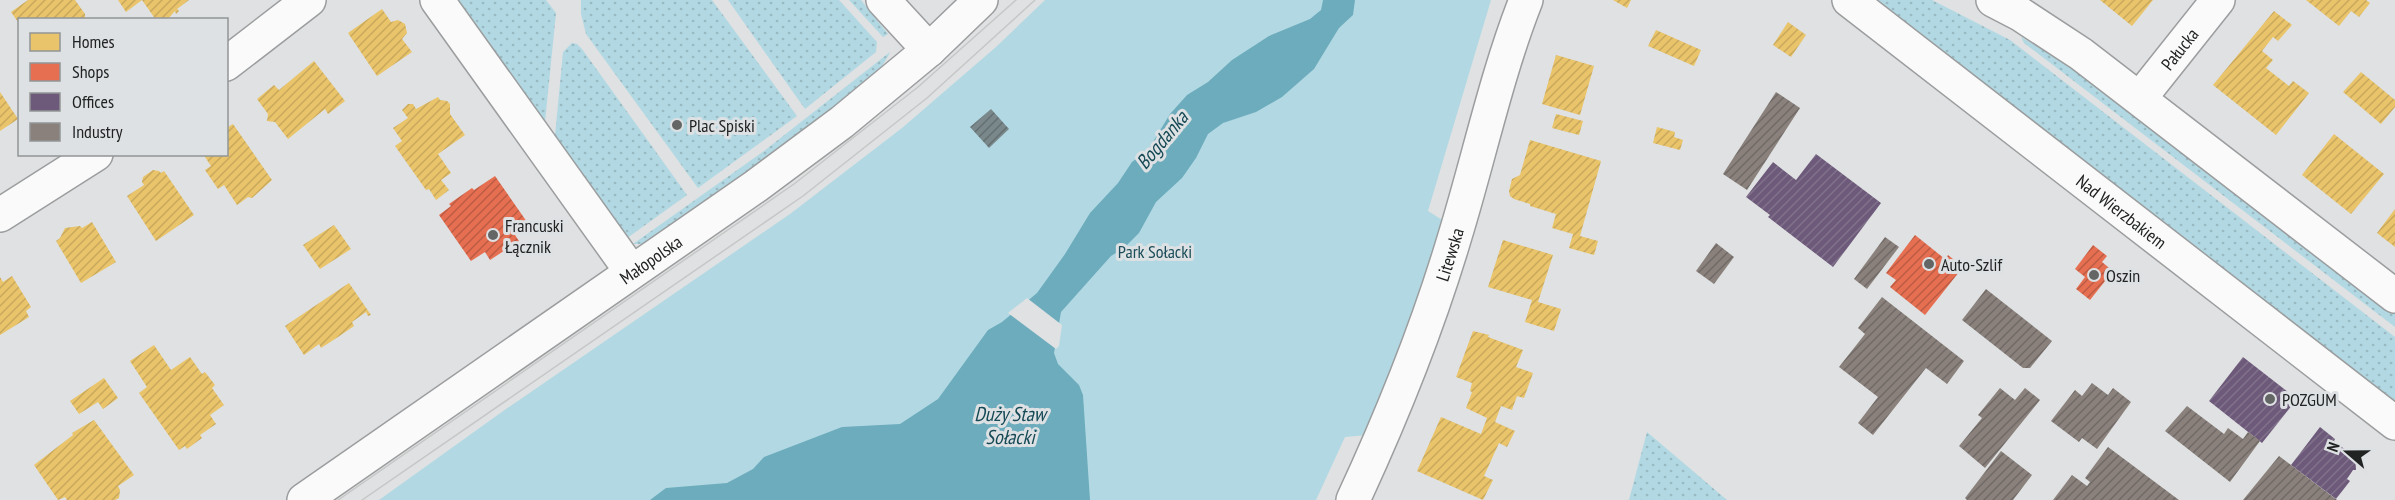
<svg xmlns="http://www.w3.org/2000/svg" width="2395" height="500" viewBox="0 0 2395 500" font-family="'PT Sans Narrow',sans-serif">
<defs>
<pattern id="grass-dots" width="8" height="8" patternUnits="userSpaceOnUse" patternTransform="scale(1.5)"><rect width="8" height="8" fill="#b2d9e3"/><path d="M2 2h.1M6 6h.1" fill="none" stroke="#99bac2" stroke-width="1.8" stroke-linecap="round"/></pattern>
<pattern id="homes-hatch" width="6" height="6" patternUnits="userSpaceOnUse" patternTransform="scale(1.5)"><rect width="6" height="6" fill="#e9c46a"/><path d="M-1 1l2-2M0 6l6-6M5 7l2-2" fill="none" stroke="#c8a85c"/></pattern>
<pattern id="shops-hatch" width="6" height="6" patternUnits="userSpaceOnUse" patternTransform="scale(1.5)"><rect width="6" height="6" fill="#e76f51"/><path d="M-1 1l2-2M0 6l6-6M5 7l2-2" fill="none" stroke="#bb5b43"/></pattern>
<pattern id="offices-hatch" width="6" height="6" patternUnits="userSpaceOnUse" patternTransform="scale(1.5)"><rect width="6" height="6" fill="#6d597a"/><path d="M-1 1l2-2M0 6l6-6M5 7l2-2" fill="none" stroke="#81728b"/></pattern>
<pattern id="industry-hatch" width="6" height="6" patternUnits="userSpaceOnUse" patternTransform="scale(1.5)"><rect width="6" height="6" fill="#8a817c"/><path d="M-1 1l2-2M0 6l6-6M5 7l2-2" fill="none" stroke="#706965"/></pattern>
<pattern id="building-hatch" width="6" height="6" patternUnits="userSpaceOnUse" patternTransform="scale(1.5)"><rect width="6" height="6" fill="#7a888b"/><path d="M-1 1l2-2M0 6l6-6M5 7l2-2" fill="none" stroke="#646f71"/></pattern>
</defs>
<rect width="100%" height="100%" fill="#dfe1e2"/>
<!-- grass -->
<g fill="url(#grass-dots)">
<polygon points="449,0 546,0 556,13 544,132"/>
<polygon points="581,0 712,0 797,116 698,188 586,34 581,14"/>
<polygon points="728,0 839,0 877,42 876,52 805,109"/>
<polygon points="849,0 861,0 888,34 883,37"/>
<polygon points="1870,0 1932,0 2010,40 2395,337 2395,406"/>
<polygon points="2021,37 2078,70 2395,314 2395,327 2024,43"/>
<polygon points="572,43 577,44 582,49 687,195 623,241 554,146 563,52"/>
<path d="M 890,52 C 875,88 802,134 769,157 C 730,185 691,213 652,240 L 643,244 L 633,244 L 764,151 Z"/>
<polygon points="1647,432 1727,500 1629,500"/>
</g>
<!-- park -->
<polygon fill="#b2d9e3" points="1045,0 1491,0 1428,211 1447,223 1368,435 1345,437 1316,500 379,500 506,409 790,214 902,128 996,47"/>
<!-- water -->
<polygon fill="#6cacbc" points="1323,0 1355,0 1353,15 1339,28 1314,69 1282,97 1256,112 1223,123 1208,134 1196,158 1182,178 1156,202 1139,233 1124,248 1111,256 1061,312 1054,353 1058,364 1079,385 1083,395 1090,500 650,500 666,488 727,483 753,469 764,457 842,427 900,424 938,399 988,330 1002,322 1037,293 1065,254 1090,213 1118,183 1132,162 1148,150 1170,114 1187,95 1208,82 1232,60 1269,36 1310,19 1321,10"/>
<!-- pier -->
<polygon fill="#dfe1e2" points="1027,298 1062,325 1059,346 1056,349 1008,313"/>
<!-- homes -->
<g fill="url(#homes-hatch)">
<polygon points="28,0 75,0 85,14 85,20 20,20 20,25 11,12"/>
<polygon points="118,0 189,0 177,9 179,11 176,14 175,11 167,20 156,20 142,0 126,12"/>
<polygon points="1613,0 1631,0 1627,8"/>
<polygon points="2100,0 2153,0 2132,26"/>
<polygon points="2306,0 2366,0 2370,3 2359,17 2351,11 2339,26"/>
<polygon points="382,9 391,22 398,20 405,24 407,33 402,39 412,52 377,76 348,33"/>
<polygon points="2274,11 2292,25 2278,41 2273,37 2262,51 2273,60 2266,68 2289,86 2293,81 2309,93 2276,135 2213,85"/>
<polygon points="1788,22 1806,35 1791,57 1773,45"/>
<polygon points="1656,30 1701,50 1694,66 1648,46"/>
<polygon points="1556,55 1594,66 1580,115 1542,104"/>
<polygon points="314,61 345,101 328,114 325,109 288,139 275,122 267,121 268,114 257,99 274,85 279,90"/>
<polygon points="2361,72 2395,100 2395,107 2381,124 2343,92"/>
<polygon points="0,92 18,119 0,131"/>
<polygon points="438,97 440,100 447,101 450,104 450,114 465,135 438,154 451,173 441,180 449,190 436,200 429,189 426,190 395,146 402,141 393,128 408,118 402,110 408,104 413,104 416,109"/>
<polygon points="1556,114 1583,121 1579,135 1552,128"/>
<polygon points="226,124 228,127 233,124 272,180 252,198 248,197 237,205 224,185 218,189 205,170 211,166 203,154 226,154"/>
<polygon points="1657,127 1675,132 1674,137 1683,140 1680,150 1653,143"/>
<polygon points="2334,134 2384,174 2351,214 2302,175"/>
<polygon points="1530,140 1601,161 1580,236 1598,241 1594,255 1569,248 1573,234 1552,228 1556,214 1530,206 1530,204 1514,199 1510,196 1509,191 1512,179 1520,175"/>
<polygon points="153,170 159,171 161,173 164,171 194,215 156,241 127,196 144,185 142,182 143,177"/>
<polygon points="2395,209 2395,247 2377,233"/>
<polygon points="92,222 116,262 81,283 56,241 60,238 65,228 80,226 82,228"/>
<polygon points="334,225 351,249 320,269 303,245"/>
<polygon points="1503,240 1553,255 1538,302 1561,309 1554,331 1525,322 1532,300 1488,287"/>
<polygon points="12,276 31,307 26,311 29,317 0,335 0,277 3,282"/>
<polygon points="349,283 371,315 368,316 366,312 352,322 354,326 338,337 321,348 319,344 304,355 285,326"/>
<polygon points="1473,331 1489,335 1488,337 1523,350 1516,367 1533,373 1524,398 1517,396 1512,410 1501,406 1495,422 1515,431 1507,447 1499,443 1484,476 1493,480 1483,500 1417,471 1441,417 1481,434 1487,418 1466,408 1472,392 1470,391 1472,383 1456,377"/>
<polygon points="154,345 171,370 190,357 202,374 205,372 215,385 212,388 224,405 210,415 216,424 200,435 202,438 187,449 185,446 179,450 139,393 147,387 130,361"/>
<polygon points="104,378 118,398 103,409 98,402 79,414 70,401"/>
<polygon points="94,420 134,475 118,486 120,490 119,498 115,500 67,500 65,497 58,500 34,465 73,435 72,433"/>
</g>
<!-- shops -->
<g fill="url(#shops-hatch)">
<polygon points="495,176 527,222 513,232 519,241 490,260 485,252 471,261 439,215 451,206 449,204 472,188 474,190"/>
<polygon points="1915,235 1945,259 1948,255 1963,267 1925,315 1890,287 1896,280 1886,273"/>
<polygon points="2093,245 2107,256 2102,262 2113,271 2090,300 2076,289 2085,277 2075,269"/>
</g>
<!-- offices -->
<g fill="url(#offices-hatch)">
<polygon points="1816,154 1881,203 1833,267 1768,217 1770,215 1746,197 1773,162 1796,180"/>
<polygon points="2243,357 2297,399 2262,443 2209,401"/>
<polygon points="2320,427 2335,439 2334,441 2351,454 2355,454 2356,470 2353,470 2347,479 2350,481 2336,499 2291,465"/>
</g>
<!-- industry -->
<g fill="url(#industry-hatch)">
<polygon points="1776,92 1800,108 1747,190 1723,174"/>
<polygon points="1885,237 1899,247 1867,289 1854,279"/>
<polygon points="1716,243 1734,257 1714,284 1696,271"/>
<polygon points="1986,289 2052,341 2030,368 2023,368 1962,320"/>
<polygon points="1882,297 1964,361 1947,384 1926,368 1873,435 1858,423 1878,397 1839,367 1865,334 1858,328"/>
<polygon points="2092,383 2108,395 2113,388 2131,402 2097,449 2082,438 2079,442 2051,421 2075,390 2082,396"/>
<polygon points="2000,388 2015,400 2025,388 2040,400 1985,468 1959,446 1982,418 1978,415"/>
<polygon points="2187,406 2224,434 2228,428 2243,439 2248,432 2260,441 2230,482 2165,431"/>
<polygon points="2108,447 2179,500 2053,500 2072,475 2087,486 2090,482 2085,478"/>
<polygon points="2001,451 2032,475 2013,500 1967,500 1965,498"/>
<polygon points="2279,456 2291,465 2337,500 2243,500"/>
</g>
<!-- building -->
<polygon fill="url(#building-hatch)" points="991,109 1009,129 989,148 970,127"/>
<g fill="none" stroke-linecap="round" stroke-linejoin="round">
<!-- minor casing -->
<g stroke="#9b9d9e" stroke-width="36">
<g id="minor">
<polyline points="437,0 631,271"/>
<polyline points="883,0 929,50"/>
<polyline points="226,64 309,0"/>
<path id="s1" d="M 2140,98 L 2218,0"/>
<polyline points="0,215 96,154"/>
<path id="s2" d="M 304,500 L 756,186 L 842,122 L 929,50 L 981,0"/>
<path id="s3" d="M 1353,500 C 1393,414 1428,327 1455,236 C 1479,158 1496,76 1526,0"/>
</g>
</g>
<!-- tertiary casing -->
<g stroke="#9b9d9e" stroke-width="36">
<g id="tertiary">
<path id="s4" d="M 1849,0 L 2395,423"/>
<polyline points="1993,0 2020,14 2081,54 2395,296"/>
</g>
</g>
<!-- minor -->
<use href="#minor" stroke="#fafafb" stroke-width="33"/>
<!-- tertiary -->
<use href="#tertiary" stroke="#fafafb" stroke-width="33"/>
<!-- tram -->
<g stroke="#c6c7c7" stroke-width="1.5">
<polyline points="338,500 794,184 918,87 1016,0"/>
<polyline points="362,500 803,196 927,98 1035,0"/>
</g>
</g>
<!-- markers -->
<g fill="#646666" stroke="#dee1e3" stroke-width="2">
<circle cx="677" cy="125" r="6"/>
<circle cx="493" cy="235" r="6"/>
<circle cx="1929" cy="264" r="6"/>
<circle cx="2094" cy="275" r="6"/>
<circle cx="2270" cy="399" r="6"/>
</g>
<g text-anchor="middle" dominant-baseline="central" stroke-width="6" stroke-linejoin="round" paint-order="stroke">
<!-- street labels -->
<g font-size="18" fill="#212323" stroke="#dee1e3">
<text stroke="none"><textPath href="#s1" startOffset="63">Pałucka</textPath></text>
<text stroke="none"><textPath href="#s4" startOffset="345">Nad Wierzbakiem</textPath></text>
<text stroke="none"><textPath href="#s3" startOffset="264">Litewska</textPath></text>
<text stroke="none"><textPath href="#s2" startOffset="422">Małopolska</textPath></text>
</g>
<!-- poi labels -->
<g font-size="18" fill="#212323" stroke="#dee1e3" text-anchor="start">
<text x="689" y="125">Plac Spiski</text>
<text x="505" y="225">Francuski<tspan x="505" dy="21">Łącznik</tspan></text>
<text x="1941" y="264">Auto-Szlif</text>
<text x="2106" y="275">Oszin</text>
<text x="2282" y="399">POZGUM</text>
</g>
<!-- park labels -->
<g font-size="18" fill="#1a4d59" stroke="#dee1e3">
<text x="1155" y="251">Park Sołacki</text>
</g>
<!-- water labels -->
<g font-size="20" font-style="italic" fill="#154955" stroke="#dee1e3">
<text transform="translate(1162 140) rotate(-50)">Bogdanka</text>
<text x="1010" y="414">Duży Staw<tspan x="1010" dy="23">Sołacki</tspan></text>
</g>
</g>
<!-- legend -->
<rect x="18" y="18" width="210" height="138" fill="#dee1e3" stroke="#929596" stroke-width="1.5"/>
<rect x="30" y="33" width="30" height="18" fill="#e9c46a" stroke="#929596" stroke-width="1.5"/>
<text x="72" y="48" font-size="18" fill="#212323">Homes</text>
<rect x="30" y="63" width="30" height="18" fill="#e76f51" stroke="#929596" stroke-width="1.5"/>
<text x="72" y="78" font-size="18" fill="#212323">Shops</text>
<rect x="30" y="93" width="30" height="18" fill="#6d597a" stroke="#929596" stroke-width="1.5"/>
<text x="72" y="108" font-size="18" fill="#212323">Offices</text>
<rect x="30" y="123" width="30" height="18" fill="#8a817c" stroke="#929596" stroke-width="1.5"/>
<text x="72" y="138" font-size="18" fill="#212323">Industry</text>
<!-- north arrow -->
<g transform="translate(2347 452) rotate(290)" stroke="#dee1e3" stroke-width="4.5" paint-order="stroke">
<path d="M0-4.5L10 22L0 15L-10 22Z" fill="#212323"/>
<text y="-9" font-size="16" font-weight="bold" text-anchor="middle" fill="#212323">N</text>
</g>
</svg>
